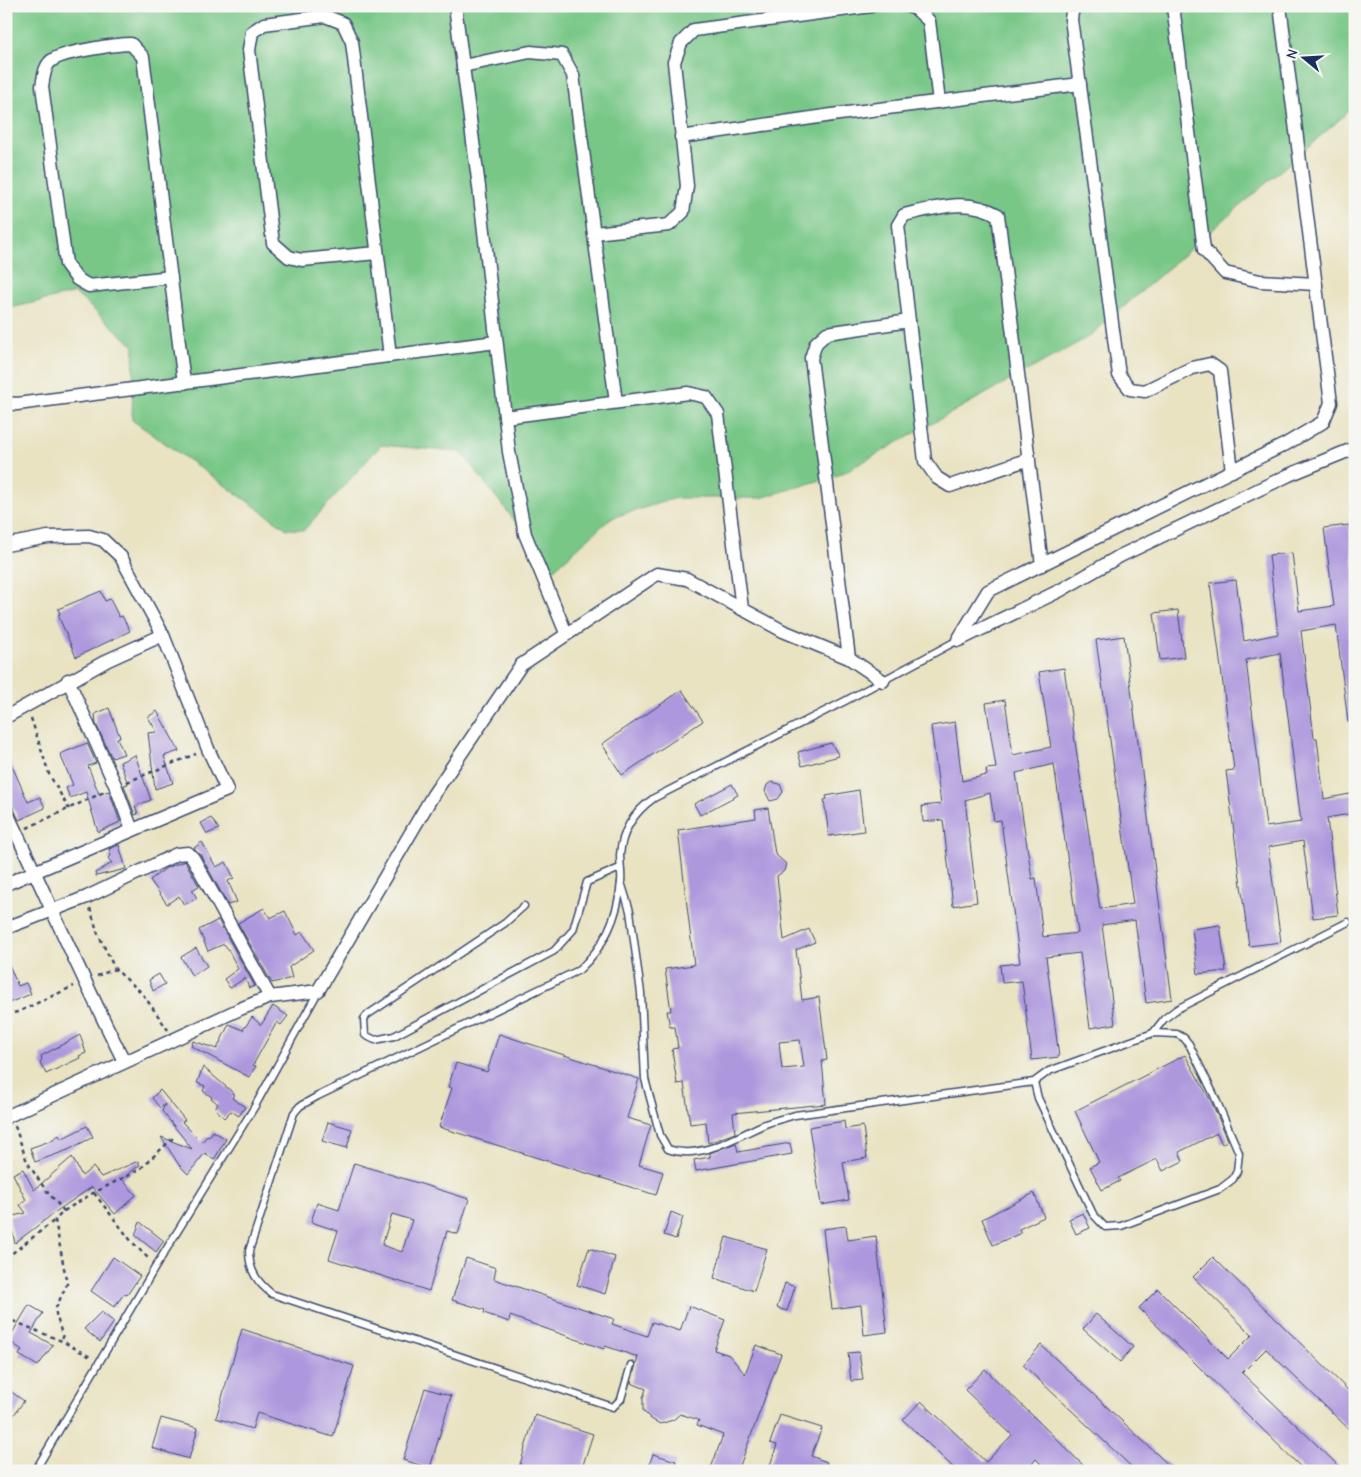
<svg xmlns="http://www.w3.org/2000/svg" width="1361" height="1477" viewBox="0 0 1361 1477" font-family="'Comic Neue',sans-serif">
<rect width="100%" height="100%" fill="#f6f6f2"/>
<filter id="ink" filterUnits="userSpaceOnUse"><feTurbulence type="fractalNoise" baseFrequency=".02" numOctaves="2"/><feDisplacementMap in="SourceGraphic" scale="10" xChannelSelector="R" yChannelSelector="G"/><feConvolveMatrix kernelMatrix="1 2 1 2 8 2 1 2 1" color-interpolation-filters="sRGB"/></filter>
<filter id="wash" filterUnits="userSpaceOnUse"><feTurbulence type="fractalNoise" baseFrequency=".0096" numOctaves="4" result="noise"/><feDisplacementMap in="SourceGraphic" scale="20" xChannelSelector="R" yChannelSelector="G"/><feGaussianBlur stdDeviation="1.12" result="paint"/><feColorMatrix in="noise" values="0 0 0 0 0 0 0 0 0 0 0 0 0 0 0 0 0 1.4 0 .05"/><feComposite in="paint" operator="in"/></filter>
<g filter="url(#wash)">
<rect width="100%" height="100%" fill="#e9e3c2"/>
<!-- green -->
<polygon fill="#78c787" stroke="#4a7b72" points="6,6 1351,6 1355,40 1355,106 1090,336 841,474 761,498 676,498 611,518 553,570 461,452 381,445 304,530 287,529 132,420 134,346 75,293 6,309"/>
<g id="blocks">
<!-- building -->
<g fill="#ad98dd" fill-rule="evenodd">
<path d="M 1349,525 L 1355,576 L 1355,721 L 1348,722 L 1336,625 L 1301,631 L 1314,738 L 1317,738 L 1324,799 L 1355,793 L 1355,813 L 1327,818 L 1338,915 L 1313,918 L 1303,841 L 1268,847 L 1281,942 L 1249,946 L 1226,771 L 1234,770 L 1210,583 L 1236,580 L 1244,641 L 1278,634 L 1269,555 L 1292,553 L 1299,611 L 1334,606 L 1324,528 ZM 1280,653 L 1301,822 L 1266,827 L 1246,660 Z"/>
<polygon points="101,591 105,601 110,599 119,617 122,616 130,631 76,657 58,615 60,614 58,609"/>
<polygon points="1178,610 1184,657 1160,660 1154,613"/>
<path d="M 1124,636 L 1172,999 L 1146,1003 L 1135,920 L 1102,925 L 1115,1024 L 1090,1028 L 1080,953 L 1046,957 L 1059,1057 L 1032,1060 L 1022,981 L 1002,983 L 1000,965 L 1020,963 L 1001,820 L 994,821 L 990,793 L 965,800 L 977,902 L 953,906 L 943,820 L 923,822 L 922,806 L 941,804 L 931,726 L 955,722 L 962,781 L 987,775 L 986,769 L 996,768 L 986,703 L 1005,700 L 1013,755 L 1051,747 L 1039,672 L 1064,668 L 1100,909 L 1133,904 L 1096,640 ZM 1054,764 L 1078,933 L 1043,937 L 1036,878 L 1032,879 L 1016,773 Z"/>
<polygon points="682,690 703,721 622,775 602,744"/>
<polygon points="109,708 120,737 117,738 124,754 112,758 96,724 95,714"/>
<polygon points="157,711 179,751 164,756 173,783 155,789 148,733 157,732 148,717"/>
<polygon points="87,743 96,763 88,766 99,794 109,791 120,822 98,832 86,792 70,798 66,788 73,785 60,754"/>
<polygon points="831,743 839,756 802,766 798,752"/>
<polygon points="6,752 28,802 40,797 45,808 19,820 13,807 6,803 6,791 10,789 6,780"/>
<polygon points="135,755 151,800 135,806 138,814 135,815 124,785 128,784 120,762"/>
<polygon points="771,782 780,784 783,792 778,799 770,801 765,791 767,785"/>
<polygon points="732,784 738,795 700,815 694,804"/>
<polygon points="859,790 864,831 829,836 824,800 827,799 826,796"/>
<path d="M 768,808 L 775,854 L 786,864 L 784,871 L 777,876 L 784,940 L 809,929 L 815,942 L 796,950 L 802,1000 L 819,997 L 827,1060 L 822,1061 L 826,1104 L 733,1113 L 735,1133 L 708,1143 L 706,1122 L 690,1124 L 684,1083 L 677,1084 L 672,1049 L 678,1048 L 675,1027 L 670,1027 L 667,1011 L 671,1011 L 665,969 L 694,965 L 678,830 L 756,818 L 755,810 ZM 800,1040 L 804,1067 L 782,1069 L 779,1042 Z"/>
<polygon points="211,818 219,829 207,834 201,823"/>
<polygon points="202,842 216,867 226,862 234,878 228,881 237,902 228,905 200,854 194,848"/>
<polygon points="119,845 126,869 96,876 95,873 112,863 108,858 111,856 109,849"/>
<polygon points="185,861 199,886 192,890 197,898 184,905 179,896 167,904 150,880 166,868"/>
<polygon points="264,908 270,918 285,911 297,935 302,932 314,950 289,967 292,978 272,983 238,923"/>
<polygon points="218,920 255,986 249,988 245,978 230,988 224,979 238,969 228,949 224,944 208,951 199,930"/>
<polygon points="1220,925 1226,971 1198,974 1192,929"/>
<polygon points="196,948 207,966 192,976 181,957"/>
<polygon points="6,958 18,986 26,983 31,994 6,1004"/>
<polygon points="159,974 165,984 153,991 149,980"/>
<polygon points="273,1006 288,1016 281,1025 277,1022 253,1065 256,1066 249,1077 191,1046 193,1041 217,1049 229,1024 243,1030 252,1017 261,1025"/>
<polygon points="499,1034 639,1079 627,1118 651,1125 639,1165 663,1172 656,1195 439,1127 452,1088 448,1087 456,1063 487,1072"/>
<polygon points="80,1035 86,1053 79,1056 80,1058 46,1074 40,1062 42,1060 41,1056"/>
<polygon points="1185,1055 1211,1101 1228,1140 1222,1144 1217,1133 1179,1152 1183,1161 1163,1171 1157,1159 1118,1178 1120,1181 1102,1190 1090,1167 1099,1162 1075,1111"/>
<polygon points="203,1067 231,1091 235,1095 232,1098 245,1107 239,1116 231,1111 224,1118 215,1108 218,1104 211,1098 212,1097 203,1091 205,1086 197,1083"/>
<polygon points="160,1090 185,1120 182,1122 202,1142 207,1136 209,1137 213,1131 226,1139 214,1160 205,1153 188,1174 179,1165 161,1137 192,1149 162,1111 165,1104 160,1108 152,1098"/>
<polygon points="844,1121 845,1129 863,1126 867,1158 843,1162 849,1200 821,1205 809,1127"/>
<polygon points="328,1122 352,1129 347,1148 322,1141"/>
<polygon points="87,1126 93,1137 68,1150 35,1162 30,1148 50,1141 59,1135 61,1139"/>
<polygon points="736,1143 738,1152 790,1143 792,1154 696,1171 694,1160 710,1157 710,1153"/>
<polygon points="72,1157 82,1176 93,1167 101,1177 138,1161 140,1165 122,1179 136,1195 115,1214 92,1187 58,1210 15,1243 9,1217 26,1213 20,1205 26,1200 13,1174 23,1169 34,1190"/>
<path d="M 354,1163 L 469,1199 L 458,1234 L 447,1231 L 429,1291 L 329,1259 L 338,1231 L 311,1222 L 317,1203 L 339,1210 ZM 392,1214 L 412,1220 L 402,1252 L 382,1245 Z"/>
<polygon points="1034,1193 1044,1217 1019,1229 1021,1233 993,1245 982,1219"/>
<polygon points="671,1212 683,1217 676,1239 664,1235"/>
<polygon points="1083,1213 1090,1228 1076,1234 1069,1219"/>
<polygon points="140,1222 164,1241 156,1252 135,1235"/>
<polygon points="846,1226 848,1240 876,1236 887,1332 864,1335 861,1305 832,1309 823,1229"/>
<polygon points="726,1237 767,1249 754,1291 714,1278"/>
<polygon points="589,1248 615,1257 605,1294 577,1285"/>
<polygon points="113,1257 140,1276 127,1295 124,1294 114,1307 91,1291"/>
<polygon points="1213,1257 1355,1397 1355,1435 1266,1349 1242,1373 1344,1471 1305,1471 1139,1308 1158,1289 1228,1359 1252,1335 1193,1277"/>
<polygon points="466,1258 496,1268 494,1279 614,1319 612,1324 647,1336 652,1322 680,1331 689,1306 725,1320 714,1350 729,1355 745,1374 756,1345 781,1354 738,1471 710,1471 723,1435 697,1425 699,1420 680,1414 673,1420 660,1424 651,1419 643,1411 643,1398 646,1389 631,1383 638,1357 605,1346 604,1349 510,1316 509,1322 484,1313 485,1310 452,1300"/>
<polygon points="785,1283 795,1287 787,1311 777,1308"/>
<polygon points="29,1305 43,1313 31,1333 53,1345 38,1366 19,1355 22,1350 8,1340"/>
<polygon points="101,1312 114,1322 100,1342 84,1329"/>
<polygon points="1096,1314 1133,1347 1120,1362 1083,1329"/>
<polygon points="242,1329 354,1366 333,1437 257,1413 252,1429 216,1418"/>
<polygon points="1041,1345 1175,1471 1136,1471 1023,1365"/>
<polygon points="859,1352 863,1380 851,1381 848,1353"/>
<polygon points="985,1369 1089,1471 1048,1471 1036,1459 1026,1471 957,1471 903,1420 921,1401 986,1462 1012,1435 965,1390"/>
<polygon points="6,1388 24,1401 13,1416 6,1411"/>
<polygon points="425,1388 451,1396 430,1468 403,1460"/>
<polygon points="535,1415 593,1434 581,1471 518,1471"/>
<polygon points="780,1415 822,1428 811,1456 827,1462 824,1471 768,1471 777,1445 770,1443"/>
<polygon points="161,1418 198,1428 189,1459 152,1448"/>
<polygon points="653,1454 676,1461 673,1471 647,1471"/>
</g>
</g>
</g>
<g filter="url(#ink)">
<use href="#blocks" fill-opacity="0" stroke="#3a4a6d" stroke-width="1"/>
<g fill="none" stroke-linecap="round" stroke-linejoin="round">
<!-- service casing -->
<g stroke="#3a4a6d" stroke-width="9">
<g id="service">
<path d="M 621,882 L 630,911 L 641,993 L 645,1079 L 660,1135 L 668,1149 C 700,1161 737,1136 765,1124 C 775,1120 785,1118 795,1115 L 1034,1082 L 1049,1071 L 1153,1033 L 1177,1034 L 1184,1038 L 1189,1044 L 1214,1095 L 1239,1153 L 1237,1171 L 1233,1179 L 1220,1189 L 1121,1226 L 1105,1227 L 1093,1214 L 1038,1098 L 1034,1082"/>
<polyline points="524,906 505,923 367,1015 364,1019 365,1035 375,1040 394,1036 554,951 573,930 587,882 620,868"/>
<polyline points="1153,1033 1164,1019 1177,1009 1348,922"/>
<path d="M 631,1365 L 621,1399 L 613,1407 L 272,1294 C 257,1282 249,1271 249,1251 L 294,1113 L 300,1106 L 318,1096 L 579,970 C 604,947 618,917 621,882 C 622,874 620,864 620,855 C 622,830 634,812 654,798 L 845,701 L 958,640"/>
<polyline points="35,1471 156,1266 255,1106 318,992"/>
</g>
</g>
<!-- minor casing -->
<g stroke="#3a4a6d" stroke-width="15">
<g id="minor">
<polyline points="455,6 479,187 509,452 525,534 566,633"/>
<polyline points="908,6 916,9 929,21 939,102"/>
<polyline points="1073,6 1071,19 1119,375 1130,389 1145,391 1192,368 1210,364 1220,371 1232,471"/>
<polyline points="1173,6 1204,250 1225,273 1260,281 1316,284"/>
<polyline points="463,66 530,52 562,55 573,75 616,402"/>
<polyline points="681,137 839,114 1080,84"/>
<polyline points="594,233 669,225 683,212 687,186 674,62 681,43 694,30 871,6"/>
<polyline points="377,253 302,260 289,257 273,243 249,50 252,32 264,24 325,16 343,23 352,42 390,356"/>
<path d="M 171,277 L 89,286 L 77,279 L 66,264 L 42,86 C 44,77 44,64 54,59 C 65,52 117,44 131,44 L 143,57 L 184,383"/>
<polyline points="6,403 17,404 496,342"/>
<polyline points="505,417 688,393 706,397 718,414 742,609"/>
<path d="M 1029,459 L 950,486 L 937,478 L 925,461 L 898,225 L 904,215 C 936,208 968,197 998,215 L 1042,565"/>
<polyline points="6,545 48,537 89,536 103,540 121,557 163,635 208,749 227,790 6,884"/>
<polyline points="958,640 988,591 1286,444 1323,422 1331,403 1280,6"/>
<polyline points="959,640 1061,590 1120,556 1289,475 1355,448"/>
<polyline points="849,658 811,358 816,343 827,333 909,321"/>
<polyline points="68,680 116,787 132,830"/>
<polyline points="6,717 108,660 163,635"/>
<path d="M 6,811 C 46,895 82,979 124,1061"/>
<polyline points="6,928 87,897 177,854 188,853 193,858 270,997"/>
<polyline points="6,1117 240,1009 270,997 318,991 433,795 521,665 657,574 687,579 783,631 849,658 883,681"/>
</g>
</g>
<!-- path -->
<g stroke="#3a4a6d" stroke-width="2.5" stroke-dasharray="4 4" stroke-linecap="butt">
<polyline points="31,718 49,774 69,809"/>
<polyline points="127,782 196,754"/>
<polyline points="27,828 104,792"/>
<polyline points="90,908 98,934 115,969 142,993 168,1030"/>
<polyline points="97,976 115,969"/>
<polyline points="6,1014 18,1012 74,986"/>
<polyline points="15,1126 27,1162 45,1189 64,1211 55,1220 67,1284 55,1310 64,1342"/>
<polyline points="94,1193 132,1242 150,1260"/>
<polyline points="64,1211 93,1193 139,1170 173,1138"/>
<polyline points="6,1258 55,1220"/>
<polyline points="6,1318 64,1342 92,1358"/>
</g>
<!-- service -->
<use href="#service" stroke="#fff" stroke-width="6"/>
<!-- minor -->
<use href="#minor" stroke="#fff" stroke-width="12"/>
</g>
</g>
<!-- margin -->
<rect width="1361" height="1477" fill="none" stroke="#f6f6f2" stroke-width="25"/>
<!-- north arrow -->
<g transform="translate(1304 58) rotate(288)" stroke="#f6f6f2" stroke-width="4" paint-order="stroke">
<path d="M0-4L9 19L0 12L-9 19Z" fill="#1b2f5e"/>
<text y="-8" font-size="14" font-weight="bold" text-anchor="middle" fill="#1b2f5e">N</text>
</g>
</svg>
